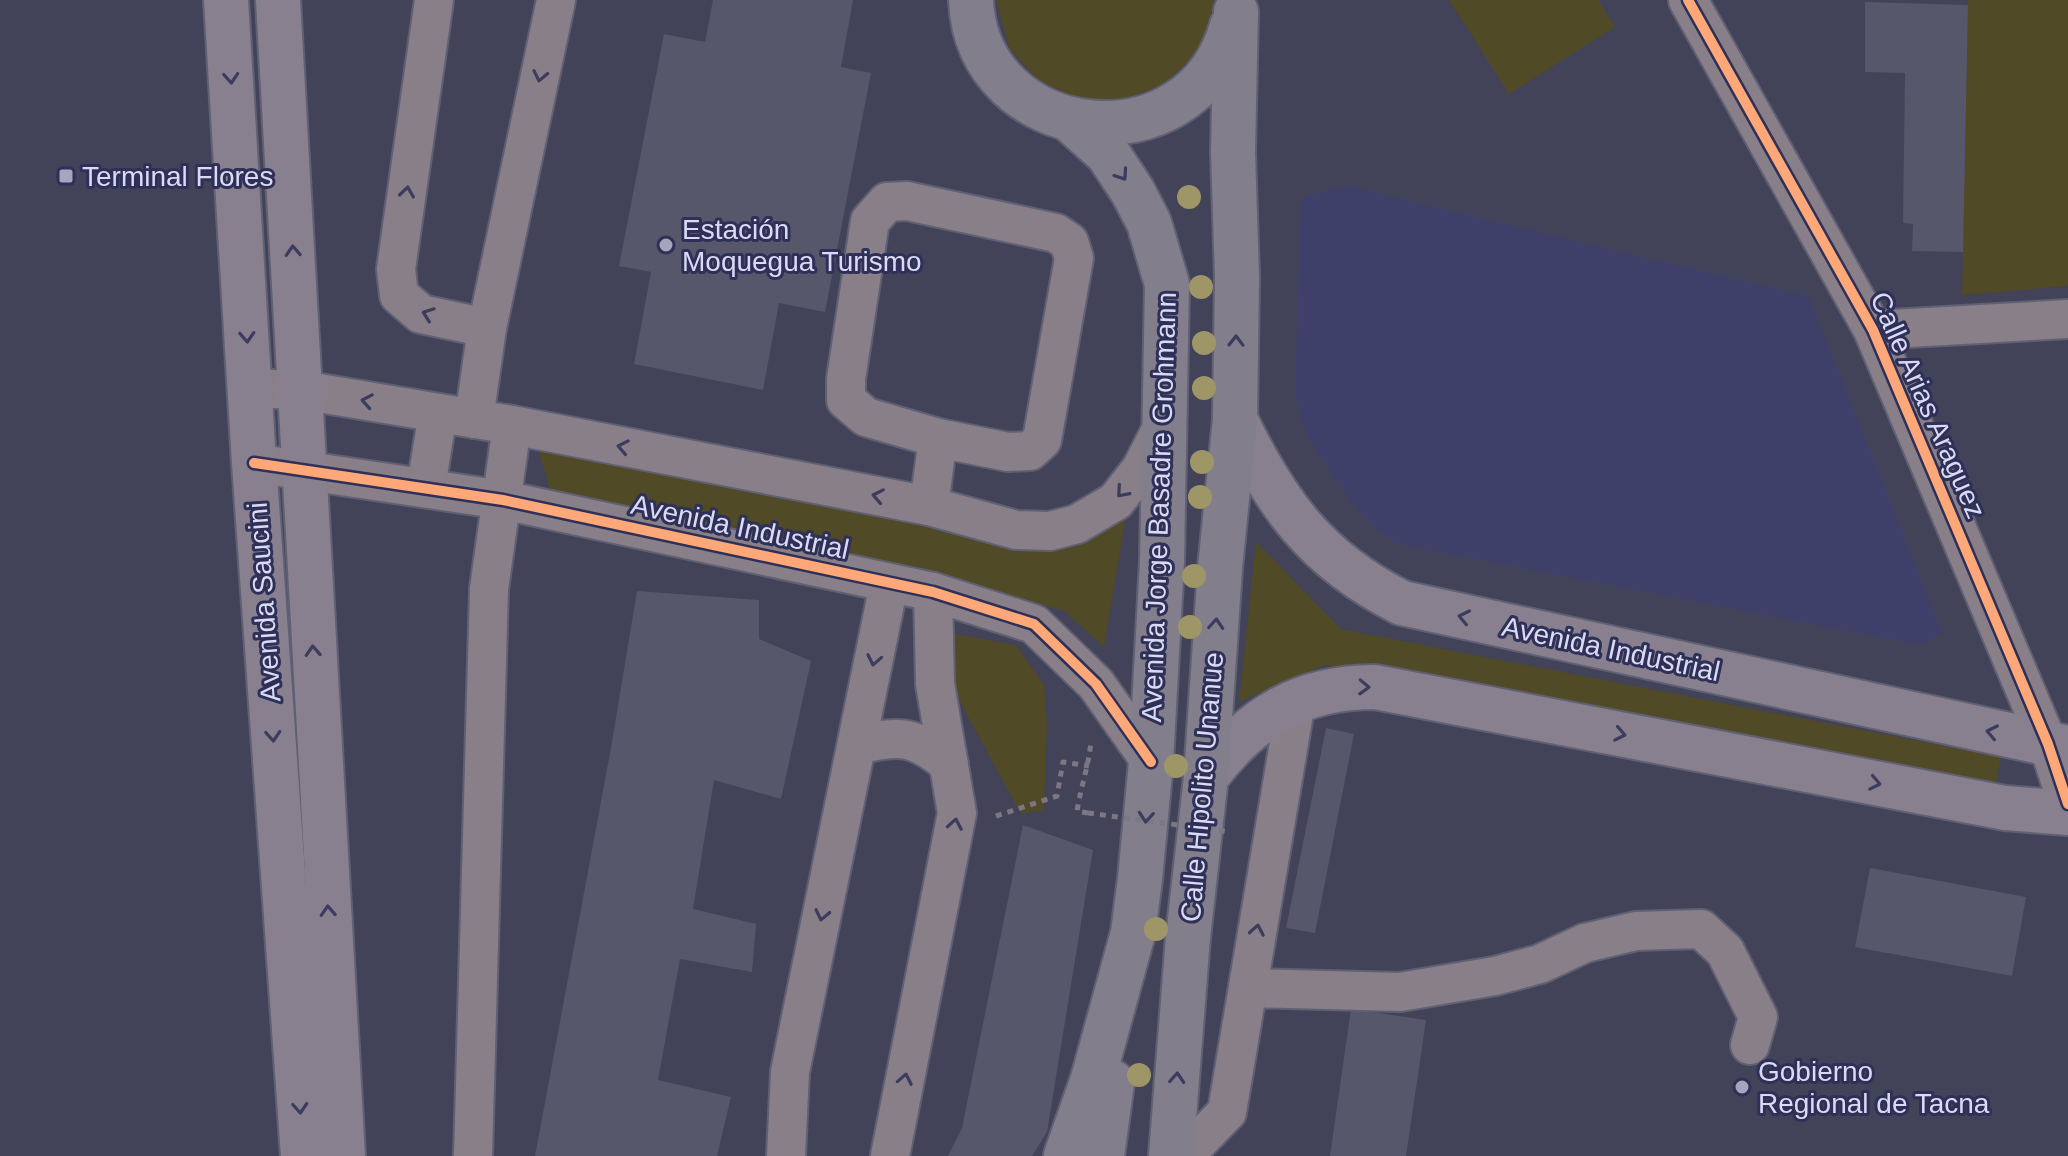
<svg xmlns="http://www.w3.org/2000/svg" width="2068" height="1156" viewBox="0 0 2068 1156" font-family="Arial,sans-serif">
<rect width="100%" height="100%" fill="#424359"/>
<!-- built -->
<polygon fill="#3f406a" points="1346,186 1809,297 1942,633 1921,645 1398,544 1375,528 1350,501 1308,438 1295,395 1301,197"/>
<!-- green -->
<g fill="#504a27">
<polygon points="996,0 1214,0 1207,34 1192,58 1163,85 1116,102 1081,100 1038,80 1009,48"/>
<polygon points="1449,0 1598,0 1615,27 1509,94"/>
<polygon points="1968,0 2068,0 2068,286 1962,295"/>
<polygon points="538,449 1052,542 1127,510 1104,647 1063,610 550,490"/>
<polygon points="1256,542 1341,629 2001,757 1995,790 1325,665 1239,702"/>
<polygon points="955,634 1016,645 1044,685 1047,722 1044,810 1021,814 953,689"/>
</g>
<!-- building -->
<g fill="#56576a">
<polygon points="713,0 853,0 841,67 871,73 825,312 779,303 763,390 634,364 651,272 619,266 664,34 705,42"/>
<polygon points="1865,2 1968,5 1963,252 1912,251 1913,224 1903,223 1905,73 1865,72"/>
<polygon points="637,591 759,600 759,639 811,661 781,799 714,780 693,909 756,924 752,972 680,959 658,1080 731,1097 717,1156 535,1156 611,748"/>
<polygon points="1326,728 1354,734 1315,933 1286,928"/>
<polygon points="1023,825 1093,850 1047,1132 1032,1156 948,1156 962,1128"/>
<polygon points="1870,868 2026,897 2012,976 1855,947"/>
<polygon points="1351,1009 1426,1020 1406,1156 1330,1156"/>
</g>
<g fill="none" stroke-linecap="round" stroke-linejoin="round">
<!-- minor casing -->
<g stroke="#5f6073" stroke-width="42">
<g id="minor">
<polyline points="434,0 396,269 399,295 421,314 487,328"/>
<polyline points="1688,0 1873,330 2048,744 2068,804"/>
<polygon points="907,201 1056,233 1069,242 1074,258 1042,440 1030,451 1008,452 938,438 866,417 846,400 846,379 870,221 887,202"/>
<polyline points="1873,330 2068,319"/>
<polyline points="250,388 301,390 512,425 929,506 1016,530 1050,531 1077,524 1116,501 1141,469 1163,426"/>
<polyline points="474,419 487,328 556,0"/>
<polyline points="254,463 503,500 933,592 1034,624 1096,684 1151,762"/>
<polyline points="426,487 438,413"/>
<polyline points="929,506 938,438"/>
<path d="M 857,745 C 901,735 914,735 949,764"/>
<polyline points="1248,988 1400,992 1495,976 1540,964 1585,943 1636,931 1701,929 1725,951 1758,1017 1750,1045"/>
<polyline points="473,1156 489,589 512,425"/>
<polyline points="786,1156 790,1072 889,584"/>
<polyline points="890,1156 957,813 935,684 933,592"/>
<polyline points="1184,1156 1227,1112 1296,701"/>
</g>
</g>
<!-- major casing -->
<g stroke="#5f6073" stroke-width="48">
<g id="major">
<polyline points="226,0 254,463 303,1156"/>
<polyline points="278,0 343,1156"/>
<path d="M 1235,419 C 1276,504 1316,560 1402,603 L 2068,748"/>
<path d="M 1206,777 C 1251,718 1299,687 1375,687 L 2005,808 L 2068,813"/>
</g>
</g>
<!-- highway casing -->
<g stroke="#5f6073" stroke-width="48">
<g id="highway">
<path d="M 971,0 C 977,145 1192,172 1232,26"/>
<polyline points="1066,1156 1093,1079 1133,933 1140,879 1151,762 1162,561 1167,284 1149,223 1133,192 1108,154 1069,119"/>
<polyline points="1102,1156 1112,1082"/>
<polyline points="1171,1156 1188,937 1206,777 1220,568 1235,419 1237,277 1233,152 1236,12"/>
</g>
</g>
<!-- path -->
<g stroke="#7c7782" stroke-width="5" stroke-dasharray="6 6" stroke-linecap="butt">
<path d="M 1088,813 L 1077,811 C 1081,786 1089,765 1091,741"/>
<polyline points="996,816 1057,796 1063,762 1089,766"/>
</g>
<!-- minor -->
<use href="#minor" stroke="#887f88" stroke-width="38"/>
<!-- major -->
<use href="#major" stroke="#89808f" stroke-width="44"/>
<!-- highway -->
<use href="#highway" stroke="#827e8b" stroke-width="44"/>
<!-- path-bridge -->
<polyline stroke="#7c7782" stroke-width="5" stroke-dasharray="6 6" stroke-linecap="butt" points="1088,813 1230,832"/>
<!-- cycleway casing -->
<g stroke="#2f3057" stroke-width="15">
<g id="cycleway">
<polyline points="1688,0 1873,330 2048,744 2068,804"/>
<polyline points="254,463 503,500 933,592 1034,624 1096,684 1151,762"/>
</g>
</g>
<!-- cycleway -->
<use href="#cycleway" stroke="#fea87a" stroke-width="10"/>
</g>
<!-- trees -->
<g fill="#9e9666">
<circle cx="1189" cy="197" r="12"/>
<circle cx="1201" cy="287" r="12"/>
<circle cx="1204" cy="343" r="12"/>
<circle cx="1204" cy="388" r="12"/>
<circle cx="1202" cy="462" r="12"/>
<circle cx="1200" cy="497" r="12"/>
<circle cx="1194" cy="576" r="12"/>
<circle cx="1190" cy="627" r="12"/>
<circle cx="1176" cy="766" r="12"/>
<circle cx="1156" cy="929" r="12"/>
<circle cx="1139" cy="1075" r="12"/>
</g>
<!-- one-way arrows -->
<defs><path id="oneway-chevron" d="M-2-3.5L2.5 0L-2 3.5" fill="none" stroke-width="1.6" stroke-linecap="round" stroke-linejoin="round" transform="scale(2)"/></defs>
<g stroke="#3c3c5e">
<use href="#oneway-chevron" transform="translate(540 76) rotate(102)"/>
<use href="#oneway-chevron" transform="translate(407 192) rotate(-82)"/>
<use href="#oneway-chevron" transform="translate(428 314) rotate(-160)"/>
<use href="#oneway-chevron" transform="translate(367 401) rotate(-170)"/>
<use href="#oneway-chevron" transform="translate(623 447) rotate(-169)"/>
<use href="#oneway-chevron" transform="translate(1122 492) rotate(131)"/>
<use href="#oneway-chevron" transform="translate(878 496) rotate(-169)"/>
<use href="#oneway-chevron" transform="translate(874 660) rotate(101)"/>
<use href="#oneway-chevron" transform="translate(955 824) rotate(-80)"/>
<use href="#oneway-chevron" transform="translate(822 915) rotate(102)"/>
<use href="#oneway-chevron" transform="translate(1257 930) rotate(-80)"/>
<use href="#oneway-chevron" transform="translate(905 1079) rotate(-79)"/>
</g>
<g stroke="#3c3c5f">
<use href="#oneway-chevron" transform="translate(231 78) rotate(86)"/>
<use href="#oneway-chevron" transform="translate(293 251) rotate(-93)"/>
<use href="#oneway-chevron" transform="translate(247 337) rotate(87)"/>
<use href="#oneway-chevron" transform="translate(1464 617) rotate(-168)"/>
<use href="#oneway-chevron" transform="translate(313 651) rotate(-93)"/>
<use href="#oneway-chevron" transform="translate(1364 687) rotate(2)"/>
<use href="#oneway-chevron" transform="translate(1992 732) rotate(-168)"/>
<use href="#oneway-chevron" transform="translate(1620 734) rotate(11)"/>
<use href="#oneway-chevron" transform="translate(273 736) rotate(86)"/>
<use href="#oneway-chevron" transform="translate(1875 783) rotate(11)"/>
<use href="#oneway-chevron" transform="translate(328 911) rotate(-93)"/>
<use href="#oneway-chevron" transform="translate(300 1108) rotate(86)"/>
</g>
<g stroke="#3b3c5f">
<use href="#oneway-chevron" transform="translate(1122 175) rotate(56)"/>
<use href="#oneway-chevron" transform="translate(1236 341) rotate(-89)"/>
<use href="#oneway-chevron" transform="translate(1216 624) rotate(-86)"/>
<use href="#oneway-chevron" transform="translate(1146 817) rotate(95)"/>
<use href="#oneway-chevron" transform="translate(1177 1078) rotate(-86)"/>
</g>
<!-- markers -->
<g fill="#a4a6bd" stroke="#2f3057" stroke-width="3">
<rect x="58" y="168" width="16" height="16" rx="4"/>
<circle cx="666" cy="245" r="8"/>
<circle cx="1742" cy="1087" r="8"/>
</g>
<g text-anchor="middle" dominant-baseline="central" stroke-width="6" stroke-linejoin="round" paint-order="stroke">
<!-- poi labels -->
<g font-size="28" fill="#d8dbf3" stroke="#2f3057" text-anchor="start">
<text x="82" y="176">Terminal Flores</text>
<text x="682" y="229">Estación<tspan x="682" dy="32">Moquegua Turismo</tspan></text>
<text x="1758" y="1071">Gobierno<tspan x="1758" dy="32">Regional de Tacna</tspan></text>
</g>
<!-- street labels -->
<g font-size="28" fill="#d8dbf3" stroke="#2f3057">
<text transform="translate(1928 405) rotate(66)">Calle Arias Araguez</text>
<text transform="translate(1159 507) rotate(-88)">Avenida Jorge Basadre Grohmann</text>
<text transform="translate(740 527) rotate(12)">Avenida Industrial</text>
<text transform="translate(264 602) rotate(-94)">Avenida Saucini</text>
<text transform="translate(1611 649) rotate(12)">Avenida Industrial</text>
<text transform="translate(1202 787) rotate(-85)">Calle Hipolito Unanue</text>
</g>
</g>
</svg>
